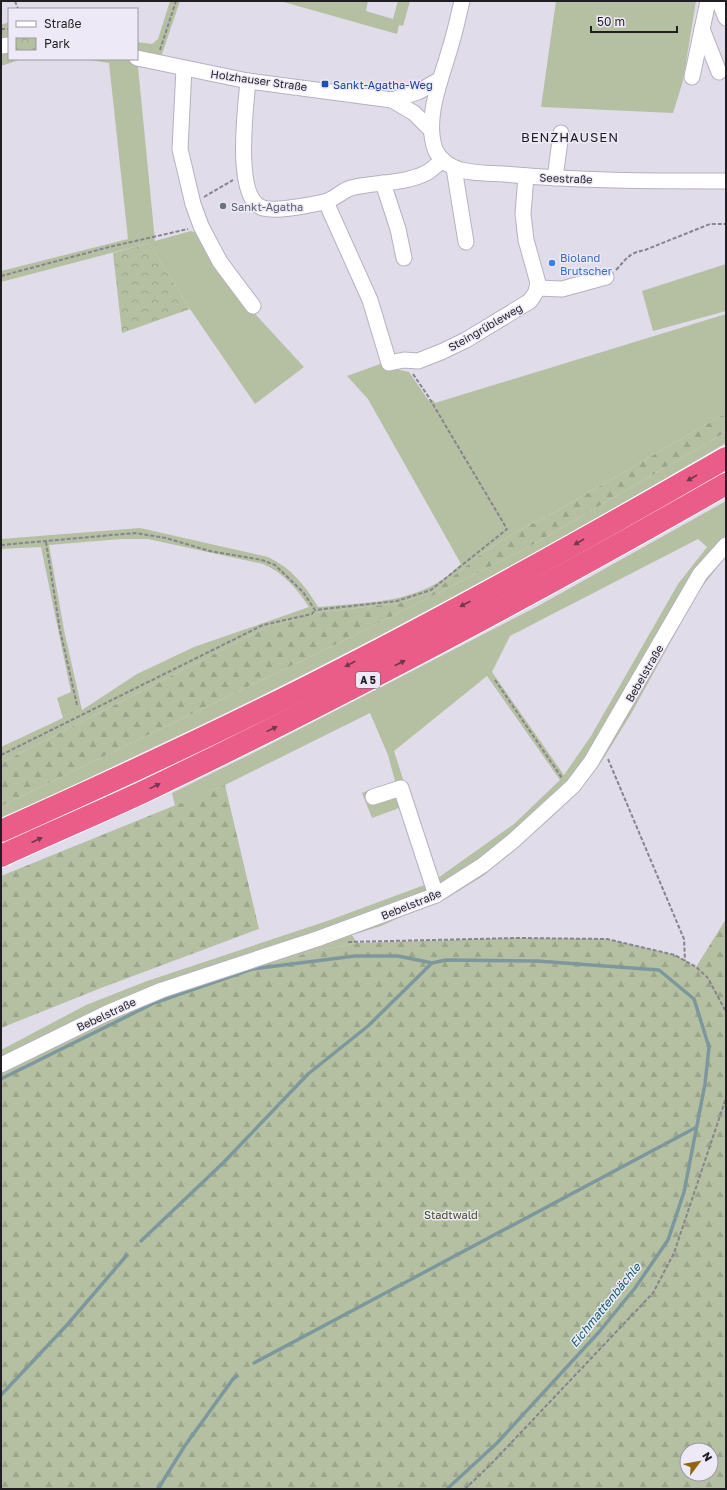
<svg xmlns="http://www.w3.org/2000/svg" width="727" height="1490" viewBox="0 0 727 1490" font-family="'Golos Text',sans-serif">
<defs>
<pattern id="forest-firs" width="22" height="20" patternUnits="userSpaceOnUse"><rect width="22" height="20" fill="#b5c0a2"/><path d="M5 1l3.5 6h-7zM16 11l3.5 6h-7z" fill="#9ba58b"/></pattern>
<pattern id="park-crowns" width="20" height="18" patternUnits="userSpaceOnUse"><rect width="20" height="18" fill="#b5c0a2"/><path d="M2 6a3 3 0 1 1 6 0M12 15a3 3 0 1 1 6 0" fill="none" stroke="#9ba58b"/></pattern>
</defs>
<rect width="100%" height="100%" fill="#e0dcea"/>
<!-- green -->
<g fill="#b5c0a2" fill-rule="evenodd">
<polygon points="170,1 180,1 157,69 138,67 155,241 191,231 197,233 232,289 304,367 255,404 190,309 149,243 1,282 1,271 128,239 109,63 83,59 137,59 137,42 152,44 158,39"/>
<polygon points="280,1 368,1 366,11 393,19 398,1 410,1 403,26 399,25 397,34"/>
<polygon points="556,1 696,1 683,81 673,113 541,107"/>
<polygon points="9,22 9,59 22,59 1,66 1,25"/>
<polygon points="726,264 726,311 653,331 642,291"/>
<path d="M 726,314 L 726,413 L 555,512 L 514,533 L 484,552 L 433,592 L 399,603 L 315,613 L 263,629 L 1,763 L 1,747 L 63,718 L 57,698 L 71,692 L 41,547 L 1,549 L 1,539 L 140,528 L 268,557 C 291,568 305,585 318,607 C 371,602 422,604 461,564 L 368,399 L 347,376 L 383,363 L 391,368 L 409,372 L 429,401 L 433,400 L 435,403 ZM 121,539 L 148,539 L 263,564 C 283,572 297,589 309,607 L 194,647 L 137,674 L 82,710 L 64,630 L 49,545 Z"/>
<path d="M 726,432 L 726,443 C 540,553 349,656 154,747 C 103,771 53,797 1,818 L 1,806 L 351,637 L 527,548 Z"/>
<path d="M 726,501 L 726,556 L 698,592 L 631,714 L 602,761 L 583,785 L 554,815 L 483,876 L 457,892 L 381,926 L 352,935 L 357,943 L 314,951 L 239,973 L 164,998 L 1,1079 L 1,1050 L 86,1005 L 147,981 L 330,920 L 427,884 L 402,807 L 372,818 L 362,793 L 395,781 L 388,755 L 370,713 L 225,785 L 175,806 L 172,793 L 265,747 L 538,606 ZM 698,539 L 707,547 L 678,584 L 591,736 L 564,775 L 492,672 L 510,636 ZM 487,676 L 560,780 L 514,824 L 435,880 L 394,751 Z"/>
</g>
<!-- forest -->
<g fill="url(#forest-firs)" fill-rule="evenodd">
<polygon points="726,413 726,432 527,548 351,637 1,806 1,763 263,629 315,613 399,603 433,592 484,552 514,533 555,512"/>
<polygon points="225,785 259,929 101,988 1,1028 1,876"/>
<path d="M 726,919 L 726,1489 L 1,1489 L 1,1079 L 164,998 L 239,973 L 314,951 L 357,943 L 517,938 L 607,939 L 675,955 L 696,967 ZM 687,1450 L 711,1450 L 711,1474 L 687,1474 Z"/>
</g>
<!-- park -->
<polygon fill="url(#park-crowns)" points="149,243 190,309 122,333 113,253"/>
<g fill="none" stroke-linecap="round" stroke-linejoin="round">
<!-- stream -->
<g stroke="#7d989d" stroke-width="3.5">
<polyline points="1,1079 154,1003 252,969 355,956 398,956 432,963"/>
<polyline points="141,1241 224,1162 308,1074 368,1026 432,963 446,960 537,961 659,970 694,999 709,1047 705,1084 684,1192 668,1240 635,1288 599,1332 497,1443 447,1489"/>
<polyline points="254,1363 695,1128"/>
<polyline points="1,1395 67,1325 127,1255"/>
<polyline points="158,1489 184,1447 233,1379 237,1376"/>
</g>
<!-- minor casing -->
<g stroke="#b6b1bf" stroke-width="17">
<g id="minor">
<path d="M 462,1 C 458,17 455,33 450,48 C 442,77 424,118 435,149 C 438,157 446,164 453,167 C 467,174 489,173 504,174 C 578,181 652,181 726,181"/>
<polyline points="719,1 726,18"/>
<polyline points="702,29 719,72"/>
<polyline points="1,46 9,45"/>
<polyline points="137,58 248,81 392,100 418,92 439,80"/>
<polyline points="184,68 180,149 193,204 201,226 220,262 253,306"/>
<polyline points="692,77 708,1"/>
<path d="M 248,81 C 246,105 233,199 263,208 C 278,212 309,205 324,202 C 334,200 341,191 351,188 C 374,182 405,184 426,173 C 432,170 437,164 443,160"/>
<polyline points="392,100 414,113 431,130"/>
<polyline points="454,168 466,242"/>
<polyline points="555,178 561,133"/>
<polyline points="383,183 398,229 404,258"/>
<polyline points="326,202 370,300 389,363 404,360 418,361 441,352 466,340 530,301 536,292 538,283 526,240 523,214 526,176"/>
<polyline points="537,288 562,289 606,277"/>
<polyline points="373,797 401,788 436,895"/>
<polyline points="1,1065 107,1013 162,990 317,939 436,895 483,865 514,840 573,786 591,762 700,574 726,545"/>
</g>
</g>
<!-- highway casing -->
<g stroke="#fff" stroke-width="24">
<g id="highway">
<path d="M 1,831 C 104,785 208,737 309,686 C 450,615 589,537 726,458"/>
<path d="M 1,856 C 48,834 96,814 143,792 C 342,697 535,593 726,484"/>
</g>
</g>
<!-- path -->
<g stroke="#87848d" stroke-width="2" stroke-dasharray="4 2" stroke-linecap="butt">
<polyline points="15,1 18,9"/>
<polyline points="1,29 9,29"/>
<polyline points="160,50 176,1"/>
<polyline points="204,197 233,180"/>
<path d="M 616,270 C 627,258 629,253 645,250 L 710,224 L 726,224"/>
<polyline points="1,276 109,247 188,229"/>
<polyline points="46,542 60,630 77,705"/>
<polyline points="1,545 135,533 166,538 210,551 262,560 275,565 303,592 315,610 397,601 431,590 507,529 428,396 413,374"/>
<polyline points="495,680 562,778"/>
<polyline points="1,755 263,625 312,614 315,610"/>
<polyline points="608,759 684,939 685,961"/>
<polyline points="348,942 517,938 607,939 675,955 696,967 708,978 726,1012"/>
<polyline points="465,1489 491,1464 653,1293 674,1253 726,1098"/>
</g>
<!-- minor -->
<use href="#minor" stroke="#fff" stroke-width="15"/>
<!-- highway -->
<use href="#highway" stroke="#ea5d89" stroke-width="22"/>
</g>
<!-- one-way arrows -->
<defs><path id="oneway-solid" d="M-6-.8H1V-3.2L6.5 0L1 3.2V.8H-6Z"/></defs>
<g fill="#71374c">
<use href="#oneway-solid" transform="translate(692 478) rotate(150)"/>
<use href="#oneway-solid" transform="translate(579 542) rotate(150)"/>
<use href="#oneway-solid" transform="translate(465 604) rotate(152)"/>
<use href="#oneway-solid" transform="translate(400 663) rotate(-27)"/>
<use href="#oneway-solid" transform="translate(350 664) rotate(152)"/>
<use href="#oneway-solid" transform="translate(272 729) rotate(-26)"/>
<use href="#oneway-solid" transform="translate(155 786) rotate(-26)"/>
<use href="#oneway-solid" transform="translate(37 840) rotate(-24)"/>
</g>
<!-- markers -->
<rect fill="#1a4fb4" stroke="#eee9f7" stroke-width="1.5" x="321" y="80" width="8" height="8" rx="2"/>
<circle fill="#6b7280" stroke="#eee9f7" stroke-width="1.5" cx="223" cy="206" r="4"/>
<circle fill="#3f7fe0" stroke="#eee9f7" stroke-width="1.5" cx="552" cy="263" r="4"/>
<g text-anchor="middle" dominant-baseline="central" stroke-width="3" stroke-linejoin="round" paint-order="stroke">
<!-- shield labels -->
<rect fill="#eee9f7" stroke="#5e5b63" stroke-width="1" x="356" y="672" width="24" height="16" rx="3"/>
<g font-size="10" font-weight="bold" fill="#201e23">
<text x="368" y="680">A 5</text>
</g>
<!-- street labels -->
<g font-size="11" fill="#201e23" stroke="#eee9f7">
<text transform="translate(259 80) rotate(8)">Holzhauser Straße</text>
<text transform="translate(566 178) rotate(2)">Seestraße</text>
<text transform="translate(485 327) rotate(-30)">Steingrübleweg</text>
<text transform="translate(644 673) rotate(-60)">Bebelstraße</text>
<text transform="translate(411 904) rotate(-22)">Bebelstraße</text>
<text transform="translate(106 1014) rotate(-25)">Bebelstraße</text>
</g>
<!-- transit labels -->
<g font-size="11" fill="#164399" stroke="#eee9f7" text-anchor="start">
<text x="333" y="84">Sankt-Agatha-Weg</text>
</g>
<!-- worship labels -->
<g font-size="11" fill="#5b616d" stroke="#eee9f7" text-anchor="start">
<text x="231" y="206">Sankt-Agatha</text>
</g>
<!-- shop labels -->
<g font-size="11" fill="#366cbe" stroke="#eee9f7" text-anchor="start">
<text x="560" y="257">Bioland<tspan x="560" dy="13">Brutscher</tspan></text>
</g>
<!-- park labels -->
<g font-size="11" fill="#414f20" stroke="#eee9f7">
<text x="451" y="1214">Stadtwald</text>
</g>
<!-- water labels -->
<g font-size="12" font-style="italic" fill="#0f6069" stroke="#eee9f7">
<text transform="translate(605 1305) rotate(-51)">Eichmattenbächle</text>
</g>
<!-- quarter labels -->
<g font-size="13" letter-spacing="1" fill="#201e23" stroke="#eee9f7">
<text x="570" y="137">BENZHAUSEN</text>
</g>
</g>
<!-- border -->
<rect width="727" height="1490" fill="none" stroke="#201e23" stroke-width="4"/>
<!-- legend -->
<rect x="8" y="8" width="130" height="52" fill="#eee9f7" stroke="#9c98a2"/>
<rect x="16" y="21" width="20" height="6" fill="#ffffff" stroke="#9c98a2"/>
<text x="44" y="28" font-size="12" fill="#201e23">Straße</text>
<rect x="16" y="38" width="20" height="12" fill="url(#park-crowns)" stroke="#9c98a2"/>
<text x="44" y="48" font-size="12" fill="#201e23">Park</text>
<!-- north arrow -->
<g transform="translate(699 1462) rotate(58)"><circle r="19" fill="#eee9f7" stroke="#9c98a2"/>
<path d="M0-3L7 15L0 10L-7 15Z" fill="#936412"/>
<text y="-6" font-size="11" font-weight="bold" text-anchor="middle" fill="#201e23">N</text>
</g>
<!-- scale -->
<path d="M591 26v6h86v-6" fill="none" stroke="#201e23" stroke-width="2"/>
<text x="597" y="26" font-size="12" fill="#201e23" stroke="#eee9f7" stroke-width="3" paint-order="stroke">50 m</text>
</svg>
